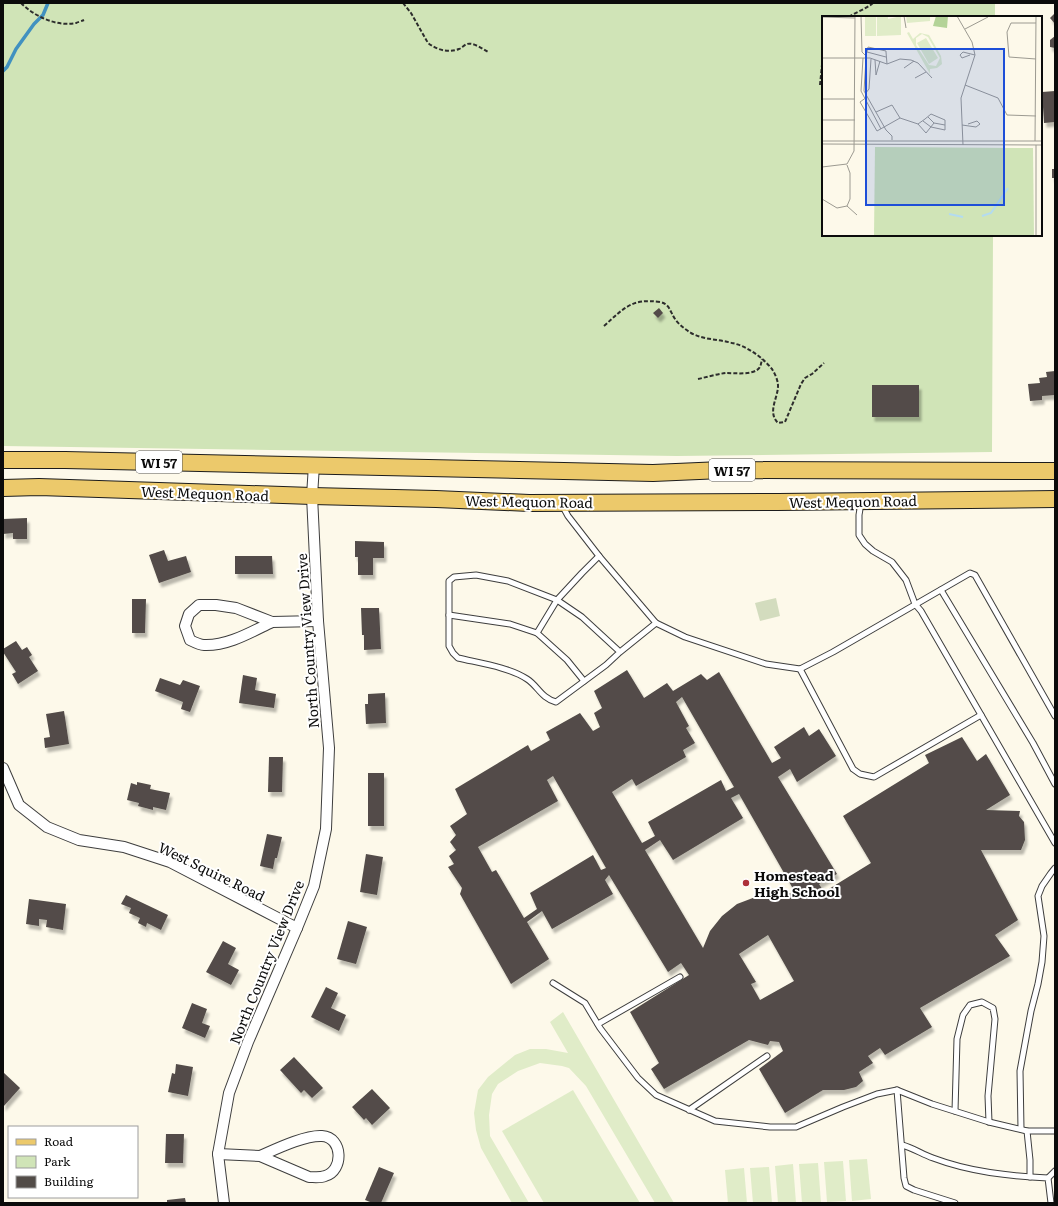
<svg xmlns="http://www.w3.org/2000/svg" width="1058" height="1206" viewBox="0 0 1058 1206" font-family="Literata,serif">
<defs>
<filter id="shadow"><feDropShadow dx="2.5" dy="4.5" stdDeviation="1" flood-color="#0004"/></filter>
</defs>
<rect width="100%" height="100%" fill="#fdf9ea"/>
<!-- green -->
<polygon fill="#d0e4b7" points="3,3 995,3 995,17 823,17 823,235 993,235 992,452 677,456 3,446"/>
<!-- cemetery -->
<polygon fill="#d3dcbe" points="776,598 780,616 760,621 755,603"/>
<!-- pitch -->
<g fill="#e0ecc8">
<polygon points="563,1012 674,1203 655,1203 586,1086 569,1068 562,1066 540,1063 518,1071 498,1084 492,1094 489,1115 490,1136 529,1203 512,1203 481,1148 476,1130 474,1113 478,1090 488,1077 515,1055 530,1049 546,1049 568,1053 550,1022"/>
<polygon points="573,1090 640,1203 544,1203 502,1131"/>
<polygon points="867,1159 871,1199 852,1201 849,1160"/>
<polygon points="843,1161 846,1201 827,1202 824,1162"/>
<polygon points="818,1163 821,1203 802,1203 799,1164"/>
<polygon points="793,1164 796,1203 778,1203 775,1166"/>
<polygon points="769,1167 772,1203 753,1203 750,1168"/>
<polygon points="744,1168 747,1203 728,1203 725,1170"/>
</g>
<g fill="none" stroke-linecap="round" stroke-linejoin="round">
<!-- stream -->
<polyline stroke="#4191c0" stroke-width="3.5" points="3,71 7,67 16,49 34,24 43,15 48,3"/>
</g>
<!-- building -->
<g fill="#524c48" fill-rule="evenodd" filter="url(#shadow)">
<polygon points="1055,13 1055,24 1050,18"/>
<polygon points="1055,36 1055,48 1050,47 1050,40"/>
<polygon points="1055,91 1055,122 1044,123 1042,92"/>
<rect x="1052" y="169" width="3" height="9"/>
<polygon points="659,308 663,313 658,318 653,313"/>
<polygon points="1055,371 1055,395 1042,396 1042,400 1030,401 1028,384 1040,383 1039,378 1047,377 1046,372"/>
<rect x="872" y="385" width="47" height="32"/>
<polygon points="27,518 27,539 13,539 13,533 3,534 3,519"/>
<polygon points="355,541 384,542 384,558 373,558 373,575 358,575 358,557 355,557"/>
<polygon points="164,550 168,561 186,556 191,572 159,583 149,555"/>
<polygon points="235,556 272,556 273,574 235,574"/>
<polygon points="132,599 146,599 145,633 132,633"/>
<polygon points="361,608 379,608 381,649 364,650 364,635 362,635"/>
<polygon points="16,641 22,650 27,647 32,655 29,657 38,671 18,684 12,674 16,672 3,652 3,649"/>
<path d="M 627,670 L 644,698 L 667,683 L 673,691 L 701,674 L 707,680 L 719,672 L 772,763 L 781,758 L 774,747 L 804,727 L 809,736 L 819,729 L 836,756 L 797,782 L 790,769 L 778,777 L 837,874 L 819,884 L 824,892 L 871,863 L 843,816 L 929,763 L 925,755 L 962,737 L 977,761 L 986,754 L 1010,795 L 986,810 L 1020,811 L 1019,816 L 1024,822 L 1025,840 L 1021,850 L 981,850 L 1018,920 L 995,935 L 1010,956 L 920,1008 L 932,1027 L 885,1055 L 880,1048 L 868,1056 L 873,1063 L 859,1072 L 863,1081 L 856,1087 L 844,1090 L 823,1090 L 785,1113 L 759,1069 L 783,1051 L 779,1042 L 770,1041 L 768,1045 L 749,1040 L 664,1089 L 651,1069 L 659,1063 L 630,1012 L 689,975 L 681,963 L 668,972 L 609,875 L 605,880 L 613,894 L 552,929 L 542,911 L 527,922 L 549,959 L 511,984 L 460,894 L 462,888 L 448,867 L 454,864 L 449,856 L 456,850 L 450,842 L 456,835 L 450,826 L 467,814 L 455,789 L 528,745 L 531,751 L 550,740 L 546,732 L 580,713 L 593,731 L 600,727 L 594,713 L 602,708 L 594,691 ZM 682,697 L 734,787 L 726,791 L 721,780 L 648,822 L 655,836 L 642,843 L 612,792 L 632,779 L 636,786 L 686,757 L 683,750 L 695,743 L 686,728 L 689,726 L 676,702 ZM 553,776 L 606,868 L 601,870 L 593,855 L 530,893 L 537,909 L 524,918 L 496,870 L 492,872 L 478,847 L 558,801 L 547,780 ZM 739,794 L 796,894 L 771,891 L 737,904 L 722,916 L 710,931 L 703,948 L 645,850 L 660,840 L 673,860 L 743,818 L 731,798 ZM 768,935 L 794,981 L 760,1000 L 751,984 L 756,982 L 739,954 Z"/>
<polygon points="243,675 257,678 255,690 276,694 274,708 239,703"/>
<polygon points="160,678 180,685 183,680 200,686 190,712 181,709 183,702 155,691"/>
<polygon points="385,693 386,723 366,724 365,704 368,704 368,694"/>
<polygon points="64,711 69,744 45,748 44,738 50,737 46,714"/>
<polygon points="269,757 283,757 282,792 268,792"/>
<rect x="368" y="773" width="16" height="53"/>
<polygon points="137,782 151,785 150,789 170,793 166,810 153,807 153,810 138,806 139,803 127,800 131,783 137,785"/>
<polygon points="267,834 282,837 277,858 275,858 273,869 260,866"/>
<polygon points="366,854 383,857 377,895 360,892"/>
<polygon points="126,895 168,915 161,930 147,923 146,927 138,923 140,918 129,913 131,908 121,904"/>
<polygon points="29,899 66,904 63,930 46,927 47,920 39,919 39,926 26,924"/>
<polygon points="348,921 367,927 356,964 337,959"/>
<polygon points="223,941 236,948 228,964 239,970 231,985 206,972"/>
<polygon points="326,987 338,993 331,1008 346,1015 339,1031 311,1017"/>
<polygon points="192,1003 207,1009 202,1023 210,1026 205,1038 182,1028"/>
<polygon points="294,1057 323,1088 312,1098 304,1090 301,1093 280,1070"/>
<polygon points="176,1064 193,1067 188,1096 168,1092 172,1073 175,1074"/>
<polygon points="3,1072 20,1088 3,1107"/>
<polygon points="372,1089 390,1108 372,1125 366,1118 364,1120 352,1107"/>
<polygon points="166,1134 184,1134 183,1163 165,1163"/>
<polygon points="379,1167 394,1173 381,1203 373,1203 365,1200"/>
<polygon points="185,1198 186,1203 167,1203 167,1200"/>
</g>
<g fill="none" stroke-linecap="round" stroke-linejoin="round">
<!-- lane casing -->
<g stroke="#3e3e3e" stroke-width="7">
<g id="lane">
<polyline points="861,503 859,515 859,535 865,544 873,551 892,562 906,580 915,604 921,611 1055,843"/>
<polyline points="562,505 568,516 599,556"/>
<polyline points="941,590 1033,743 1055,784"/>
<polyline points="449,615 510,624 537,633 567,660 584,681"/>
<polyline points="537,633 557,600 582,573 599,556 656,623 685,637 766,664 800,669 833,652 970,573 975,575 1055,716"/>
<path d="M 620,652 L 582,617 L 557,600 L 508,581 L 476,575 L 454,577 L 449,581 L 449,646 L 453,653 L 458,658 C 479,663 509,667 527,679 C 538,686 541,698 556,702 L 606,665 L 620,652 L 656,623"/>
<polyline points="800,669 853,769 860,774 874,777 981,715"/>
<polyline points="553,983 585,1003 600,1028 638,1078 656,1095 715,1121 770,1127 796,1127 843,1107 877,1094 897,1090"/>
<polyline points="598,1024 680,977"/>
<polyline points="689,1110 767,1056"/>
<polyline points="955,1111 957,1039 963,1015 970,1005 982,1002 993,1008 995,1019 988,1096 989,1122"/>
<polyline points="1021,1129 1020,1071 1031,1011 1038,984 1042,962 1044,936 1038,896 1042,886 1051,873 1055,868"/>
<polyline points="1027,1131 1030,1160 1030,1177"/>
<path d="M 902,1145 C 913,1148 922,1154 933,1158 C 970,1172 1009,1176 1048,1178 L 1051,1203"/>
<polyline points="1048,1178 1055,1171"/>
<polyline points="955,1203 914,1190 906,1186 904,1178 897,1090 932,1104 989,1122 1027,1131 1055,1131"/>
</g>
</g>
<!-- street casing -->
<g stroke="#3e3e3e" stroke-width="12">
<g id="street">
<path d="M 272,622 C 251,632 228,646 204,645 C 200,645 194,642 190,640 L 185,626 L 189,614 L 199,605 L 216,605 L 236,608 L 272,622 L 318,621"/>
<polyline points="3,768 19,805 47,827 79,840 124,847 170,862 297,928"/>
<path d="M 218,1154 L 260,1156 L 309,1177 C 314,1177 320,1178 325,1176 C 344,1171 343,1137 322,1136 C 305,1135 276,1149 260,1156"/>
<polyline points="224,1203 218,1154 229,1093 248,1042 297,928 314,886 326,829 329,748 318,621 312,496 314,465"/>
</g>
</g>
<!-- primary casing -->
<g stroke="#1c1c1c" stroke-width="18">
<g id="primary">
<polyline points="3,460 65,460 653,473 722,470 1055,471"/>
<polyline points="3,488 39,487 312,496 436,499 529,503 778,502 1055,499"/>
</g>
</g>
<!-- path -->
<g stroke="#2d2d2d" stroke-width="2" stroke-dasharray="4 2" stroke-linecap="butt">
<path d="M 21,3 C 34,16 56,27 76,23 C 78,22 82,21 84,20"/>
<path d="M 403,3 L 411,13 L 428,43 C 437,50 448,53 459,49 C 462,48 464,45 467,44 C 473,42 483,49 488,52"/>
<path d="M 849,17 C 856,12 866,9 873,3"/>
<polyline points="820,85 823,55"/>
<path d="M 604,326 C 624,308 632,298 660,302 C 670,304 670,312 675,319 C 679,325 685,329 691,333 C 704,340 718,339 732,343 C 747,346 762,357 772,369 C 775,374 778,380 778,386 C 778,398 767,412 778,423 L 785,422 L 801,384 L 805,378 L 812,374 L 824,363"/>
<path d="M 698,379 C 707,377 717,374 726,373 C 735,373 749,375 757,370 C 761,368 761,363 762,359"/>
</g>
<!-- lane -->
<use href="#lane" stroke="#fff" stroke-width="5"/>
<!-- street -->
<use href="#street" stroke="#fff" stroke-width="10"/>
<!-- primary -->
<use href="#primary" stroke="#ecc96b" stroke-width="16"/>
</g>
<!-- markers -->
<circle fill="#ad3039" stroke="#fff" stroke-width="1.5" cx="746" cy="883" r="4"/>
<g text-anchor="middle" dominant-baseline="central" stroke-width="4" stroke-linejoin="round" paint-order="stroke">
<!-- shield labels -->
<g fill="#fff" stroke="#545454" stroke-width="1">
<rect x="136" y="451" width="46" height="22" rx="3"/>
<rect x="709" y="459" width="46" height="22" rx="3"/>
</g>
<g font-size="13" font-weight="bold" fill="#0b0b0b">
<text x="159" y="462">WI 57</text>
<text x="732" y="470">WI 57</text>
</g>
<!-- street labels -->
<g font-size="14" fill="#0b0b0b" stroke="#fff">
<text transform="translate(205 493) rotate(2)">West Mequon Road</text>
<text transform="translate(529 501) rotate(1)">West Mequon Road</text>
<text transform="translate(853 501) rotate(-1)">West Mequon Road</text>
<text transform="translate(307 641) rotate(-94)">North Country View Drive</text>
<text transform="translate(212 871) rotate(26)">West Squire Road</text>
<text transform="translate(266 962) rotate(-68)">North Country View Drive</text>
</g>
<!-- poi labels -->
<g font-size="14" font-weight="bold" fill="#0b0b0b" stroke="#fff" text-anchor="start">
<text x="754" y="875">Homestead<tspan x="754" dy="16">High School</tspan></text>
</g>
</g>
<!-- overview -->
<g transform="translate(822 16)">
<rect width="220" height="220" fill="#fdf9ea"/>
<path d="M 53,131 L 211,132 L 212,220 L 52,220 Z" fill="#d0e4b7"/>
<path d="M 114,0 L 126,0 L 125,12 L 111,10 Z" fill="#b4d398"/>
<path d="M 43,0 L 54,0 L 54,20 L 43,20 ZM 55,0 L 66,0 L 66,3 L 79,0 L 79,19 L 55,20 ZM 84,0 L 108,0 L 108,5 L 85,7 ZM 87,16 L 91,23 L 98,17 L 107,19 L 119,40 L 120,48 L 115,52 L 108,53 L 108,58 L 85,17 ZM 100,18 L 106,21 L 118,42 L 114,50 L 107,49 L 94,29 L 94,22 ZM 104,22 L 116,42 L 107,48 L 95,27 Z" fill="#e0ecc8" fill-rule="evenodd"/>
<path fill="none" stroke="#b3dbf0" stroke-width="2" d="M 127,198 L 141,201M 160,200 L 169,197 L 186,172"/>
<path fill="none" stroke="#9c9a91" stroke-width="1" d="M 39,0 L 40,36 L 43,39 L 45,36M 82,0 L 84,12M 135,0 L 150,26 L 153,39 L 139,82 L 141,129M 0,1 L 33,2M 214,7 L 189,7 L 185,16 L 187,41 L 214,43M 143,13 L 166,1M 148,39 L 140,42 L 138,39 L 141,36 L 153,39M 0,42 L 48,42 L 65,48 L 64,36 L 64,35 L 46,31 L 45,36 L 64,41M 41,42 L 39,75 L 59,113M 44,42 L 42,75 L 64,114 L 70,120 L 70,124M 53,44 L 54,59 L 58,45M 65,48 L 78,43 L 89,44 L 96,47 L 110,62M 82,52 L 92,45M 93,62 L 104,56M 143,69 L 176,82 L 185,99 L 214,100M 43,78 L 47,73 L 49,43M 45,81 L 38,86 L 55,115 L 78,102 L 96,108 L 104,117 L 112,107M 0,83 L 33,83M 54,96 L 70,89 L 78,102M 106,101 L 112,107 L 123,109M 0,104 L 33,104M 96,108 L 103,103 L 109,98 L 123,104 L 123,114 L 109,111 L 101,105M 140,109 L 154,111 L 158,108 L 155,105 L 146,108M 0,125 L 220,125M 213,125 L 214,0M 0,128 L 220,129M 214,129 L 214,220M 25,149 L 28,157 L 28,183 L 25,190M 0,151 L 25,148 L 32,135 L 33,0M 0,183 L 15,192 L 25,190M 25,190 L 35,199"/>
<path fill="#1d4ed8" fill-opacity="0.15" stroke="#1d4ed8" stroke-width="2" d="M 44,33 L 182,33 L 182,189 L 44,189 Z"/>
<rect width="220" height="220" fill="none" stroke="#0b0b0b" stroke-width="2"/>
</g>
<!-- border -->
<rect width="1058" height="1206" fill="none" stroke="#0b0b0b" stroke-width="8"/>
<!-- legend -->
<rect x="8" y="1126" width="130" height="72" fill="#ffffff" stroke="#9d9d9d"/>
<rect x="16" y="1139" width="20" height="6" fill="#ecc96b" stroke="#9d9d9d"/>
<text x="44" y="1146" font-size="12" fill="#0b0b0b">Road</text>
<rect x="16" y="1156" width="20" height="12" fill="#d0e4b7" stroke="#9d9d9d"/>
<text x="44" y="1166" font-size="12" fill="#0b0b0b">Park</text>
<rect x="16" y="1176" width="20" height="12" fill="#524c48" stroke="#9d9d9d"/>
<text x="44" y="1186" font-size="12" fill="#0b0b0b">Building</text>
</svg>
